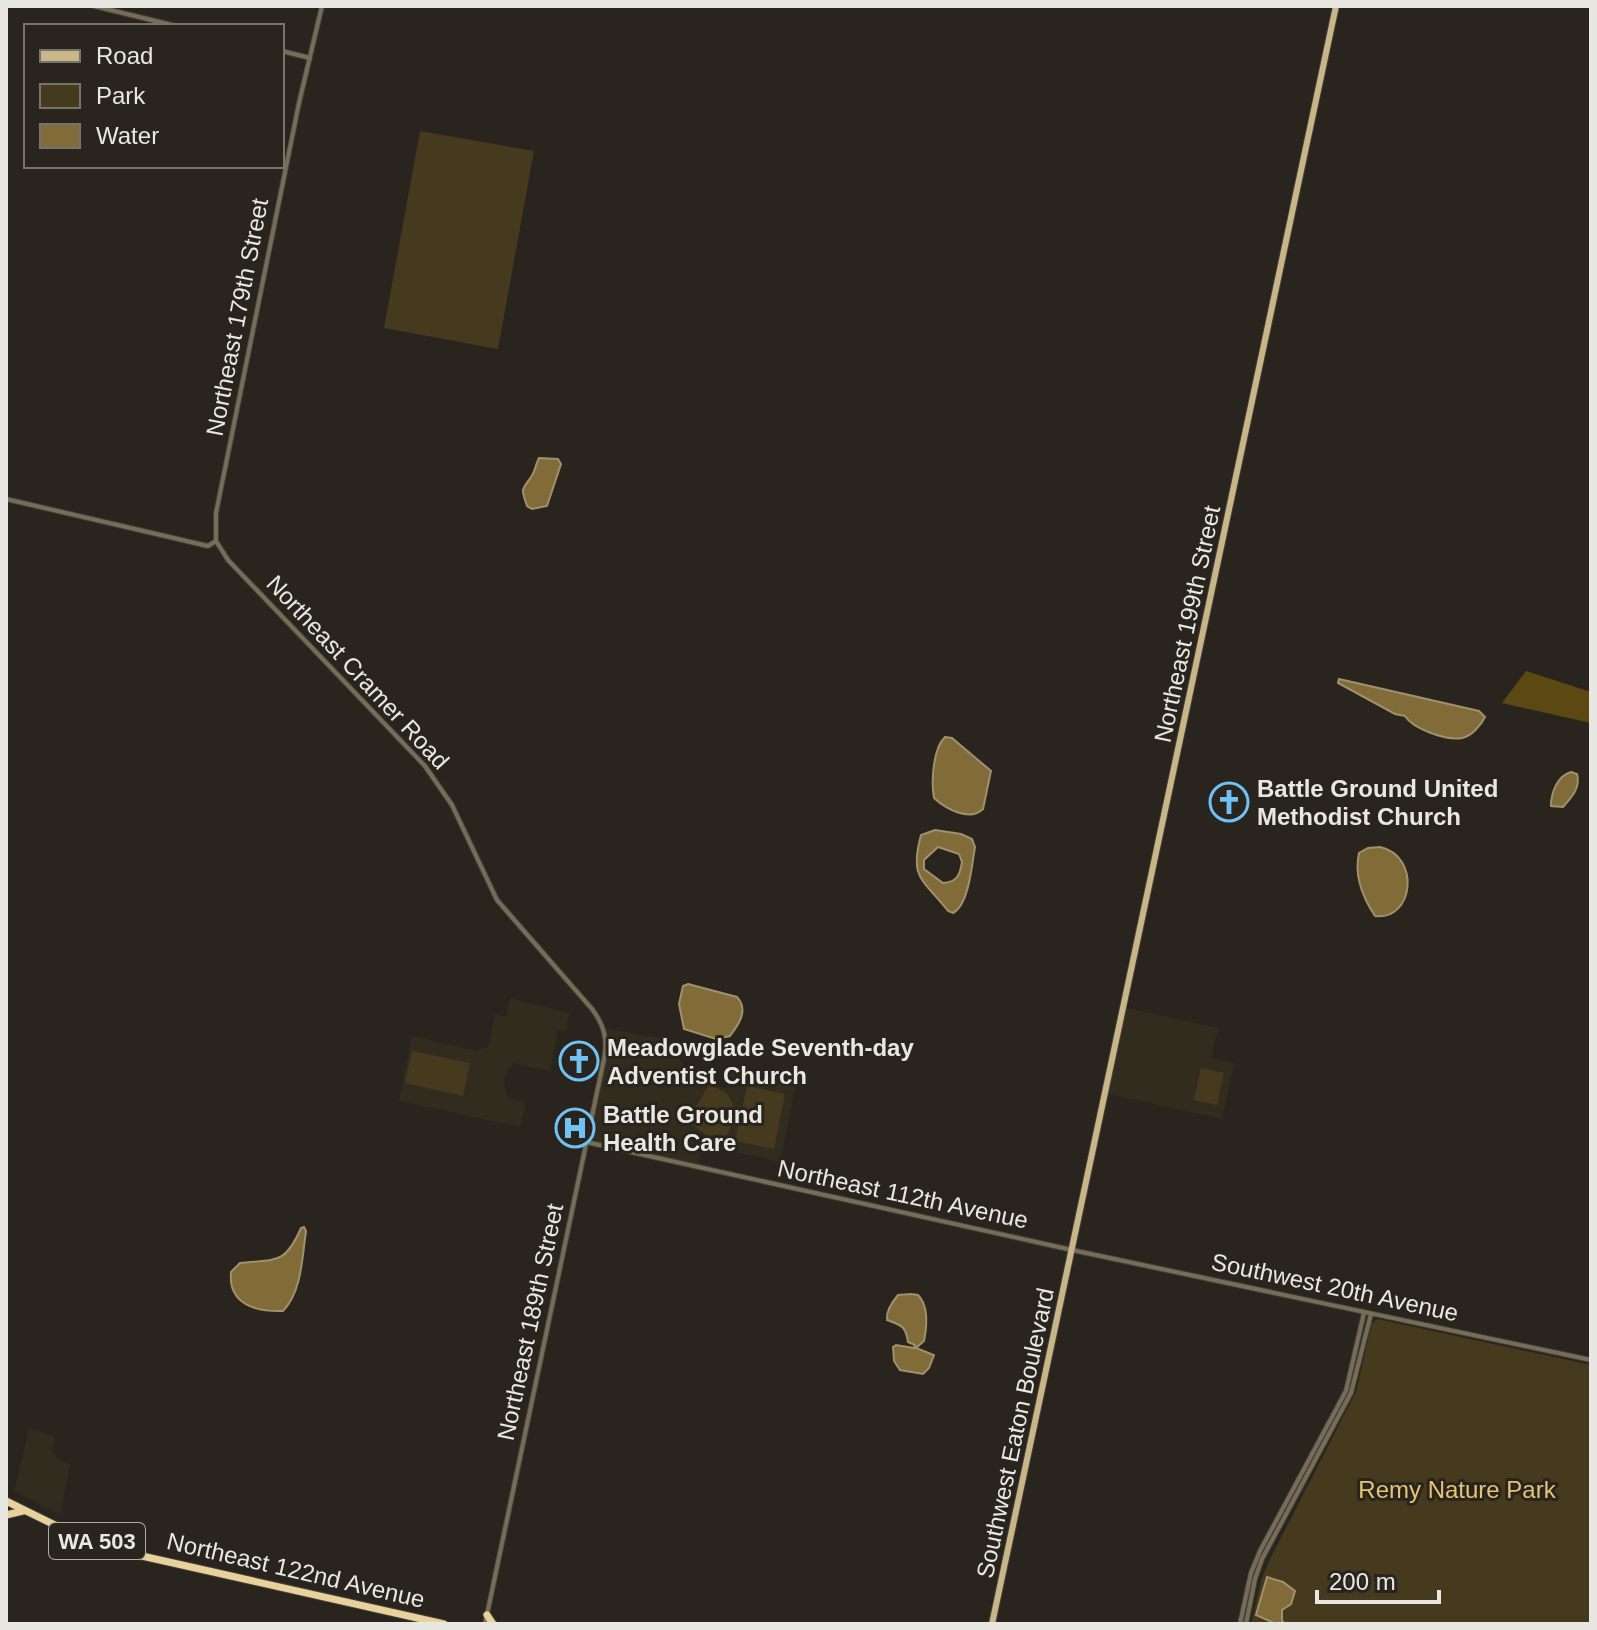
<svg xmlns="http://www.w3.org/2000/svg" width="1597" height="1630" viewBox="0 0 1597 1630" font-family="Helvetica,sans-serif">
<rect width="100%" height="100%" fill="#29251e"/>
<!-- built -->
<g fill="#322c1f">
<polygon points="510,998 569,1013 566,1031 558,1030 550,1071 513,1063 506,1072 504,1083 507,1097 526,1102 520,1127 399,1101 412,1036 477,1051 489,1045 495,1014 506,1017"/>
<polygon points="1127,1008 1218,1028 1211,1058 1234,1063 1222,1119 1108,1094"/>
<polygon points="608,1029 660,1038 668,1043 684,1065 682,1080 727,1088 731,1070 796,1084 780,1162 702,1145 697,1165 591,1140 589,1136 607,1052"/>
<polygon points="29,1429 55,1436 52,1451 60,1462 70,1464 60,1515 14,1491"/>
</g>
<!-- green -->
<g fill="#463a1e">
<polygon points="420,131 534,151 498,349 384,328"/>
<polygon points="412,1051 470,1063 463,1096 405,1083"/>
<polygon points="1201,1068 1224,1073 1217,1105 1194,1100"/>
<path d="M 709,1085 C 715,1088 723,1090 727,1094 C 740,1107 730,1135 720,1146 L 689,1122 L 689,1118 Z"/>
<polygon points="747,1086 785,1094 774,1149 735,1141"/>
<polygon points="1377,1319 1591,1365 1591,1624 1251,1624 1262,1578 1271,1557 1356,1392 1372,1323"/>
</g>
<!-- forest -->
<polygon fill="#5c4812" points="1526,671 1591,692 1591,723 1502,703"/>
<!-- water -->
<g fill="#816c39" stroke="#a0916c" stroke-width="2" fill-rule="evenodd">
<path d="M 539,458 L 558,459 L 561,464 L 547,506 L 532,509 L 527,506 C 521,488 521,491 531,477 C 535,472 536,463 539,458 Z"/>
<path d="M 1339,679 L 1479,711 L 1485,717 C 1481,725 1472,736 1462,738 C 1447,741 1413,729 1405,716 L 1395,714 L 1338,683 Z"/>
<path d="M 945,737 L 952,738 L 991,771 L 983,809 C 970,822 946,809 934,798 C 931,782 933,748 945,737 Z"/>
<path d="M 1571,772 L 1577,774 C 1581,788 1571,798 1563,807 L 1551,806 C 1551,793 1557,776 1571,772 Z"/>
<path d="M 935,830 L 961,834 L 972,839 L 975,847 C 972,864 969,905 953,913 L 948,911 C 923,879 909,879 921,835 ZM 938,847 L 959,854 L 962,862 C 960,875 957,882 943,883 L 924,869 L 924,860 Z"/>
<path d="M 1380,847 C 1421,856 1414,921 1375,916 C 1363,898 1354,875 1359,853 L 1368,848 Z"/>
<path d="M 688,984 L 737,997 C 749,1010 739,1024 730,1036 L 716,1039 L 684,1029 L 679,1004 L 683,986 Z"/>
<path d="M 304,1227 L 306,1231 C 302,1258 302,1291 283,1311 C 255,1312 228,1304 231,1272 L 240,1263 C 276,1259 285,1265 301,1228 Z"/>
<path d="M 911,1294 L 918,1295 C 929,1306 927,1326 924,1341 L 916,1348 L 934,1355 L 929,1368 L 923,1374 L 900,1370 L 894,1361 L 893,1347 L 896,1345 L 914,1348 L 915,1345 L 908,1342 C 906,1327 902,1325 887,1320 C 886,1311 892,1302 898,1295 Z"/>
<polygon points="1267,1577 1283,1582 1295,1591 1291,1604 1282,1610 1282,1621 1286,1624 1276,1624 1256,1615"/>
</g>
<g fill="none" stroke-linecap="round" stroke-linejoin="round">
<!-- minor casing -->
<g stroke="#444039" stroke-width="6">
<g id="minor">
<polyline points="94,6 176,26"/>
<path d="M 322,6 L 299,103 L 216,513 L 216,541 L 228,560 L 425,766 L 452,805 L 497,900 L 592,1009 C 604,1025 608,1039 604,1059 L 485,1624"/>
<polyline points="282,51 310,58"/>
<polyline points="6,499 208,546 216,541"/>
<polyline points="586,1142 1072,1250 1591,1360"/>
<polyline points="1240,1624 1251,1573 1260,1551 1346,1391 1364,1313"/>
<polyline points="1246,1624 1255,1579 1262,1559 1351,1393 1371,1314"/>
</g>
</g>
<!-- major casing -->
<g stroke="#444039" stroke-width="8">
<polyline id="major" points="992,1624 1336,6"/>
</g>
<!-- highway casing -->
<g stroke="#444039" stroke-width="9">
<g id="highway">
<polyline points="6,1501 67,1531 142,1556 444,1624"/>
<polyline points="6,1515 23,1511"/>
<polyline points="487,1615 493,1624"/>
</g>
</g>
<!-- minor -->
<use href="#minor" stroke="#766d58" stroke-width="4"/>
<!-- major -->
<use href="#major" stroke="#c8b588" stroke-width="6"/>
<!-- highway -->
<use href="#highway" stroke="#e8d19b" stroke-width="7"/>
</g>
<!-- icons -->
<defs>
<g id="church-ring" transform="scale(2)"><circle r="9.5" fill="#29251e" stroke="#70c1f4" stroke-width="1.5"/><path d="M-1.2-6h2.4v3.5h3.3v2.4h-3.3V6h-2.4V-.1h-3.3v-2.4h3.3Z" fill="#70c1f4"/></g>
<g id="hospital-ring" transform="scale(2)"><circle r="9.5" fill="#29251e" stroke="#70c1f4" stroke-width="1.5"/><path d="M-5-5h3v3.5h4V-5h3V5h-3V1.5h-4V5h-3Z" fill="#70c1f4"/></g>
</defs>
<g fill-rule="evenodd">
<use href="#church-ring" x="1229" y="802"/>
<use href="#church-ring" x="579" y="1061"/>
<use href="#hospital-ring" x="575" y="1128"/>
</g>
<g text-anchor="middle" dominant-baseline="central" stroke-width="6" stroke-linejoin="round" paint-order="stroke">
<!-- shield labels -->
<rect fill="#29251e" stroke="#afada7" stroke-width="2" x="49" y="1523" width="96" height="36" rx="6"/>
<g font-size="22" font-weight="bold" fill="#e9e7e2">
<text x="97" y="1541">WA 503</text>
</g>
<!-- street labels -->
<g font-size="24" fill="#e9e7e2" stroke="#29251e">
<text transform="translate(237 317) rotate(-79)">Northeast 179th Street</text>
<text transform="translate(1187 624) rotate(-78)">Northeast 199th Street</text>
<text transform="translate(358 672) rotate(47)">Northeast Cramer Road</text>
<text transform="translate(903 1194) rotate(12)">Northeast 112th Avenue</text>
<text transform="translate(1335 1287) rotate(12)">Southwest 20th Avenue</text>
<text transform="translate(530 1322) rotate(-78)">Northeast 189th Street</text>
<text transform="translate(1015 1433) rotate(-78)">Southwest Eaton Boulevard</text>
<text transform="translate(296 1570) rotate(13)">Northeast 122nd Avenue</text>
</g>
<!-- poi labels -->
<g font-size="24" font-weight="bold" fill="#e9e7e2" stroke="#29251e" text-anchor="start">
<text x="1257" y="788">Battle Ground United<tspan x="1257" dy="28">Methodist Church</tspan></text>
<text x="607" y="1047">Meadowglade Seventh-day<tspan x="607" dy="28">Adventist Church</tspan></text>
<text x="603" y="1114">Battle Ground<tspan x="603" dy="28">Health Care</tspan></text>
</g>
<!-- park labels -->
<g font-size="24" fill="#e4c374" stroke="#29251e">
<text x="1457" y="1489">Remy Nature Park</text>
</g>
</g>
<!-- border -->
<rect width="1597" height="1630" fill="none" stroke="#e9e7e2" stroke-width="16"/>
<!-- legend -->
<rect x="24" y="24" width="260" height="144" fill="#29251e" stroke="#76736c" stroke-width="2"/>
<rect x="40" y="50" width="40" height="12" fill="#c8b588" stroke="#76736c" stroke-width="2"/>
<text x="96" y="64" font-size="24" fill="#e9e7e2">Road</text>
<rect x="40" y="84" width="40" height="24" fill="#463a1e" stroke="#76736c" stroke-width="2"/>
<text x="96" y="104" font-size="24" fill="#e9e7e2">Park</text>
<rect x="40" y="124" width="40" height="24" fill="#816c39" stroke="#76736c" stroke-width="2"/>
<text x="96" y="144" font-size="24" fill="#e9e7e2">Water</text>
<!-- scale -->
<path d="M1317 1590v12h122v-12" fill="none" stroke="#e9e7e2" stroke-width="4"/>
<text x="1329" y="1590" font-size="24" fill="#e9e7e2" stroke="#29251e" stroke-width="6" paint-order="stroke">200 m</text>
</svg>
